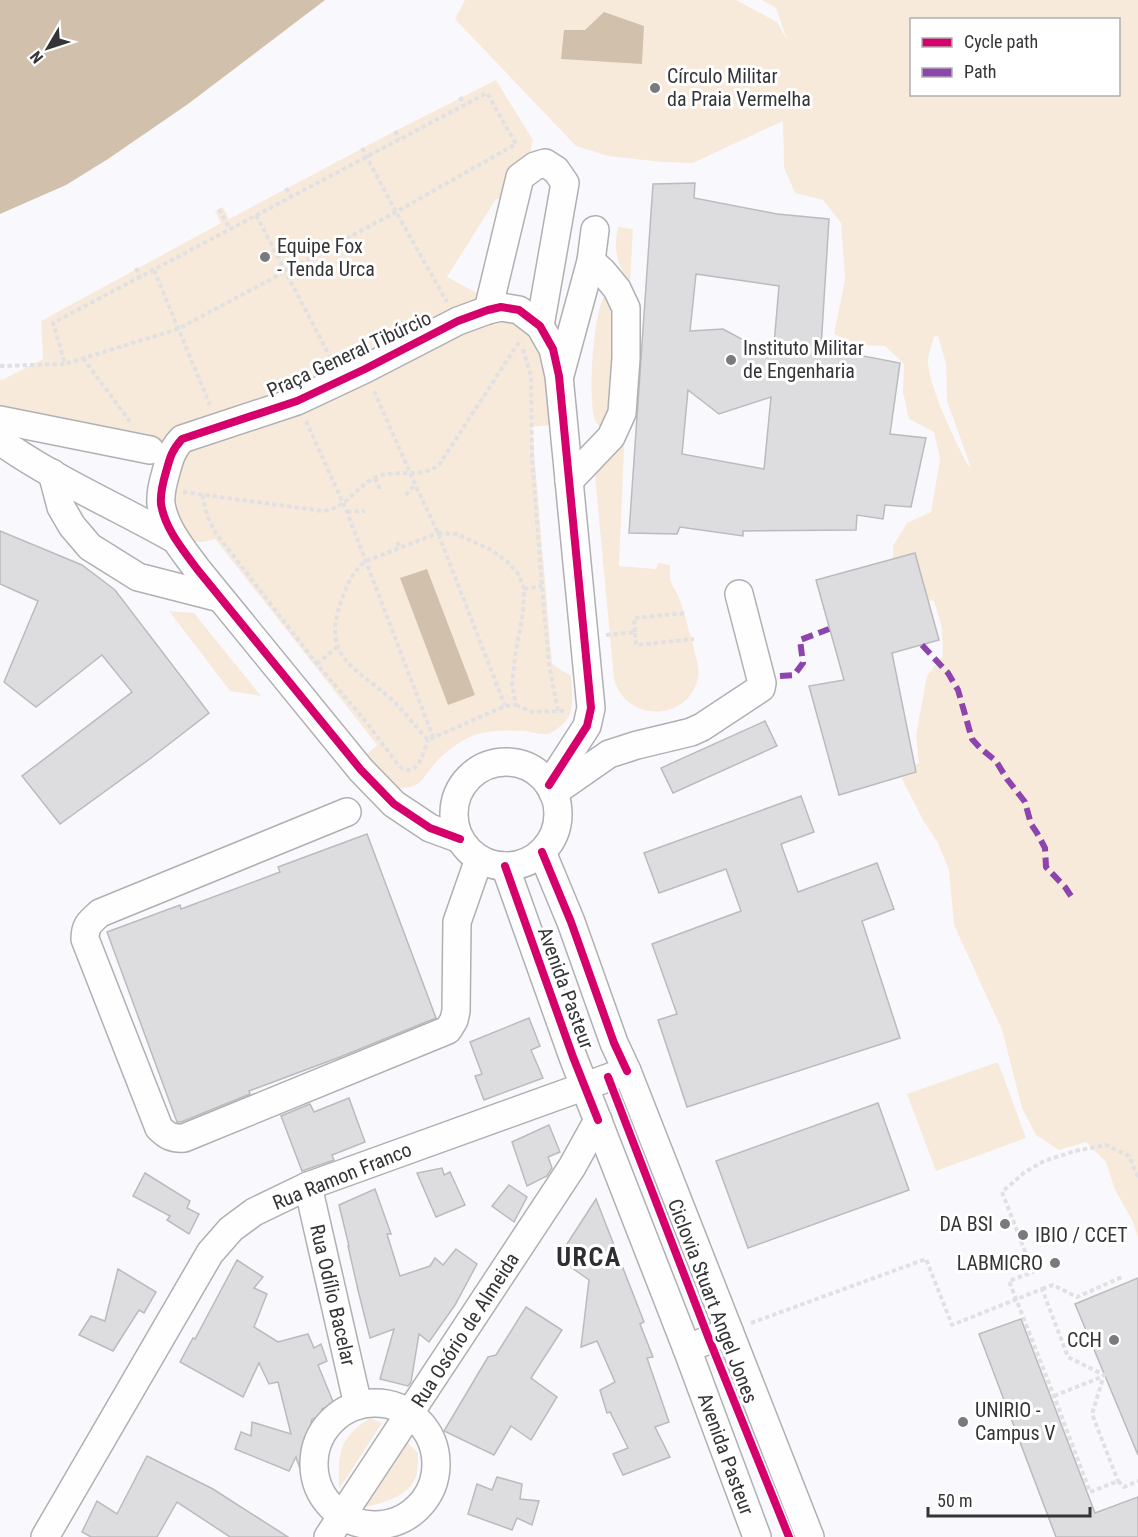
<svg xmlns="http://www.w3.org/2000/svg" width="1138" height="1537" viewBox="0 0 1138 1537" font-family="'Roboto Condensed',sans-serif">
<rect width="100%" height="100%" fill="#f9f9fd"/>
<!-- green -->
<g fill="#f8eadb" fill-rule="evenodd">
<path d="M 465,0 L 736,0 L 777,22 L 787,40 L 776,8 L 762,0 L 1138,0 L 1138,1237 L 1132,1220 L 1115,1190 L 1106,1162 L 1086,1142 L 1059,1150 L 1036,1135 L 1022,1108 L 1002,1030 L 954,925 L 949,870 L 938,843 L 923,820 L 898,771 L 919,763 L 916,735 L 927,676 L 943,655 L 942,628 L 934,601 L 907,598 L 893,575 L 893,546 L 907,523 L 931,512 L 940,459 L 934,432 L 909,419 L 903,392 L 904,364 L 885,346 L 858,345 L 834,334 L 845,279 L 841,223 L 823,200 L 795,193 L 784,168 L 783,121 L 693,163 L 662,162 L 608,156 L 576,146 L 455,19 ZM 912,20 L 1118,20 L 1118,94 L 912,94 ZM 938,336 L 946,364 L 947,401 L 971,468 L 966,462 C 953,435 932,394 928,364 C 927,356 932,345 934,337 Z"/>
<path d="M 496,80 L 533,140 L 520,199 L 496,199 L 447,277 L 483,296 L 545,343 L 549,425 L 532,427 L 552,664 L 571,676 C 572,691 576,713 563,724 C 560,727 552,733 548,734 C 541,735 531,732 525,731 C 509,730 490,730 475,735 C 462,740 449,749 440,758 C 420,778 424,792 389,787 L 365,756 L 377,745 L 215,539 L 203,542 L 194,542 L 186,534 L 157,466 L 23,431 L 0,423 L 0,379 L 2,380 L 43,359 L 41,321 L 221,223 L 215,211 L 223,207 L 229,219 L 395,131 Z"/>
<path d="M 618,227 L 633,229 L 630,284 C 617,263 613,252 618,227 Z"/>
<path d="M 613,294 L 619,389 L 603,428 C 599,426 598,426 596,422 C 587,404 593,311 605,295 Z"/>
<path d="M 625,427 L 619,566 L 656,569 L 658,563 L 670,565 C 670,569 670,575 670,579 C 672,586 677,593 680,600 C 685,615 689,631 693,645 C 694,653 698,660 698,668 C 699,672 698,678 697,682 C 684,723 625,721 614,679 L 595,476 L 598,469 Z"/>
<polygon points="169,611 194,613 261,696 230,691"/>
<polygon points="998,1062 1026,1138 936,1171 907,1094"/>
<path d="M 370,1418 L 382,1423 L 339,1489 C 338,1453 338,1439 370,1418 Z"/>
<path d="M 408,1443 L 418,1453 C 418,1459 418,1467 417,1473 C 411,1496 386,1502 366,1507 Z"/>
</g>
<!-- water -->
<g fill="#d1c0ab">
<polygon points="0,0 325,0 188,104 108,159 66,185 0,214"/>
<polygon points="604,12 644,26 642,64 561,59 564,30 585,30"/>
<polygon points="427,569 475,695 448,705 400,578"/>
</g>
<!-- building -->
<g fill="#dddddf" stroke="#bbbbbe" stroke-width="1.5" fill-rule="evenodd">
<path d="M 695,183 L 694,198 L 777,214 L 829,219 L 821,348 L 900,363 L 890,434 L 926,438 L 911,507 L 885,505 L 883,519 L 857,515 L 856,530 L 743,531 L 743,536 L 680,527 L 677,534 L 629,533 L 653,184 ZM 696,274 L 779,286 L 773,356 L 723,329 L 690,331 ZM 688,390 L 719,414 L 771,397 L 764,469 L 682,454 Z"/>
<polygon points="0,531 82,565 115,590 209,713 151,758 60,824 22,776 132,692 102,655 36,707 4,682 38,601 0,584"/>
<polygon points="915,553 939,640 892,653 916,772 839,795 809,686 844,680 816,580"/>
<polygon points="765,721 777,746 673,793 661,768"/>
<polygon points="801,796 814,832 781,844 798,892 877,863 894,909 862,921 900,1038 687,1107 658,1020 677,1014 652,944 741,911 726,869 659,893 644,853"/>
<polygon points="367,834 436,1018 340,1057 249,1091 250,1094 181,1122 177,1122 107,932 180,905 181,909 280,872 278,867"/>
<polygon points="529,1018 540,1046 531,1050 543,1078 484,1100 475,1076 482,1074 470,1042"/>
<polygon points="349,1098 365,1142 332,1155 334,1160 302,1171 281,1116 310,1104 314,1112"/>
<polygon points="878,1103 909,1190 748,1248 716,1161"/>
<polygon points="549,1125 560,1152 548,1157 552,1168 547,1176 527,1186 512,1142"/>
<polygon points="442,1168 444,1175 450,1172 465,1205 436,1217 417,1173"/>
<polygon points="145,1173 190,1201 187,1208 199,1214 189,1234 167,1220 170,1216 133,1196"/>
<polygon points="509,1185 527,1197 514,1222 492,1206"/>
<polygon points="375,1189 391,1234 387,1234 400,1276 430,1266 435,1258 443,1265 456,1249 477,1264 455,1305 429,1342 419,1334 411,1382 408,1386 380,1379 394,1329 370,1338 358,1290 348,1246 349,1246 339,1205"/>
<polygon points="596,1199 644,1322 640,1324 653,1357 647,1358 669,1422 655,1427 670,1457 623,1475 613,1454 628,1448 610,1412 607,1413 600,1390 615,1382 597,1341 581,1347 589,1280 558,1258"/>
<polygon points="237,1260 263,1277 254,1288 267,1294 254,1327 278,1342 308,1334 314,1348 321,1344 327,1361 318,1365 334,1404 322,1409 322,1416 312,1419 300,1469 296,1457 289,1471 235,1449 241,1432 251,1436 252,1422 291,1434 278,1382 269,1384 259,1363 243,1397 180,1362 193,1338 195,1339"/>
<polygon points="118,1269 156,1292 144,1313 139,1310 113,1351 79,1335 91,1316 105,1321"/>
<polygon points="1138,1278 1138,1455 1075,1304"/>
<polygon points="526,1307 562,1330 531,1378 557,1397 531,1440 511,1426 494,1455 444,1431 488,1357 496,1355"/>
<polygon points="1021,1319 1095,1513 1138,1497 1138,1537 1056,1537 979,1334"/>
<polygon points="147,1456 213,1489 288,1537 230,1537 177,1502 157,1537 91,1537 82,1532 97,1501 117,1514"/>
<polygon points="497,1477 522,1484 520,1499 539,1501 532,1525 517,1518 512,1530 468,1514 477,1484 492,1490"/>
</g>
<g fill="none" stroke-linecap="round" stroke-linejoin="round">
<!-- minor casing -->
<g stroke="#b0b0b2" stroke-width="30">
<g id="minor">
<polyline points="488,310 520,177 535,166 545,163 556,170 565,183 540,326"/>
<polyline points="560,375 591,261 595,230"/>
<polyline points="0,420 150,450"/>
<path d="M 0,441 C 55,480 118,507 176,540"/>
<polyline points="52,473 61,507 72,526 90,547 138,577 220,598"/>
<polyline points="569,481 611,437 622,413 626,358 626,308 617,289 603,272 591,261"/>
<circle cx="506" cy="814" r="52"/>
<polyline points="553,793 609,754 637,745 691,732 702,727 761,688 762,683 739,594"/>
<path d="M 347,812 L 100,913 C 90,922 85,925 85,939 L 159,1128 C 167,1136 173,1139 184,1138 L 448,1030 L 454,1020 L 456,1011 L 457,922 L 479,859"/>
<path d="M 460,839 L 430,828 L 394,804 L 361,770 L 197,569 C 183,550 165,529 161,504 C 160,493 163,482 166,472 C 170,457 172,450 182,439 L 297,401 L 365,369 L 458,321 L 488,310 L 501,307 L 519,310 L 540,326 L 553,349 L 559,376 L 591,708 L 587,726 L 549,785"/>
<polyline points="542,852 571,922 614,1043 627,1071 810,1537"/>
<polyline points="505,866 573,1057 687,1349 757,1537"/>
<polyline points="308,1186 358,1405"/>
<polyline points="687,1349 729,1331"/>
<circle cx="375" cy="1464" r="61"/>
<polyline points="45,1537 210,1253 231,1229 254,1212 308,1186 627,1071"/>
<polyline points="328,1537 572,1167 598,1120"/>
</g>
</g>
<!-- path -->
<g stroke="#e1e1e3" stroke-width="4" stroke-dasharray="4.5 3" stroke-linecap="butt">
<polyline points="460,97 464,105"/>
<polyline points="395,131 399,139"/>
<polyline points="362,148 396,212 447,302"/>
<polyline points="286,188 291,197"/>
<polyline points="219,209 230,229"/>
<polyline points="256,215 332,361"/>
<polyline points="136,268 140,277"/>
<polyline points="154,270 210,405"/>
<polyline points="523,349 531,376 532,457 542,586 549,664 558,711"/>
<polyline points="83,358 131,423"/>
<polyline points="0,366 65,364 53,323 487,93 516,144 396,212 178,329 65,364"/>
<polyline points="374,391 410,473 438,533 505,706"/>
<polyline points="306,421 347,512 433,737"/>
<polyline points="375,478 381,492"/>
<path d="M 183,492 L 323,511 C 347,509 357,484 379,476 C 398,469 421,479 439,465 L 521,339"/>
<path d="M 202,495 L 207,515 L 215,532 L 317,664 L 367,723 L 399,766 C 417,780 423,754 428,740"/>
<polyline points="406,495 415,484"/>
<polyline points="347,512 365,511"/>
<path d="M 438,533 L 457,534 L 491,550 L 508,562 L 519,575 L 524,589 L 523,612 L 515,657 L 512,686 L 516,705 L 505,706 L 428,740 C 416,727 404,711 391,699 C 354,666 320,657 342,599 C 347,584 353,571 366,561 Z"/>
<polyline points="397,542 400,548"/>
<polyline points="524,589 542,586"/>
<polyline points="635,632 634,618 687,613"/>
<polyline points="606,635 635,632 636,645 694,639"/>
<polyline points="317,664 337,647"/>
<polyline points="516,705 532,712 567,711"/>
<polyline points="1138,1177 1129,1156 1106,1145 1075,1151 1044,1161 1025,1172 1002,1192 1033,1272 1009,1281 1054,1396 1090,1492 1118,1481 1124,1487 1138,1481"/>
<polyline points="1042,1289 1053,1285 1077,1297 1122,1277"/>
<polyline points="751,1323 926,1259 952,1325 1042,1289 1068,1357 1104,1375 1092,1414 1118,1481"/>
<polyline points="1054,1396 1104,1376"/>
</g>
<!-- minor -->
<use href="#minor" stroke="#fefeff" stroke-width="27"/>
<!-- quiet -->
<g stroke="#8e44ad" stroke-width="6" stroke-dasharray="12 6" stroke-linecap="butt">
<polyline points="922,645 948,673 958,690 972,739 980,748 996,761 1007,779 1025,802 1031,824 1037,833 1045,848 1046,867 1065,887 1071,896"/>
<polyline points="780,676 794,675 803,663 800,640 829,629"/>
</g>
<!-- cycleway casing -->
<g stroke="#fff" stroke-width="11">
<g id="cycleway">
<path d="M 460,839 L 430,828 L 394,804 L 361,770 L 197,569 C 183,550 165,529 161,504 C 160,493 163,482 166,472 C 170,457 172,450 182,439 L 297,401 L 365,369 L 458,321 L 488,310 L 501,307 L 519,310 L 540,326 L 553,349 L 559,376 L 591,708 L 587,726 L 549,785"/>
<polyline points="542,852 571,922 614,1043 627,1071"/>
<polyline points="505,866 573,1057 598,1120"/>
<polyline points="608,1077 709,1339 789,1537"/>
</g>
</g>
<!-- cycleway -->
<use href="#cycleway" stroke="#d6006c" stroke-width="8"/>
</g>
<!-- markers -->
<g fill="#7a7a7c" stroke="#fff" stroke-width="2">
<circle cx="655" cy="88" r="6"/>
<circle cx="265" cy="257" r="6"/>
<circle cx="731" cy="360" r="6"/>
<circle cx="1005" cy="1224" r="6"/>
<circle cx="1023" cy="1235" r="6"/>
<circle cx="1055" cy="1263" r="6"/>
<circle cx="1114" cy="1340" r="6"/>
<circle cx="963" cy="1422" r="6"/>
</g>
<g text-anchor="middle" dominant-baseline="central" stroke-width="6" stroke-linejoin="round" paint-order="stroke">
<!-- poi labels -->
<g font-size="20" fill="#353537" stroke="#fff" text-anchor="start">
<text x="667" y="76">Círculo Militar<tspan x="667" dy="23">da Praia Vermelha</tspan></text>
<text x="277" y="246">Equipe Fox<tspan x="277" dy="23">- Tenda Urca</tspan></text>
<text x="743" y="348">Instituto Militar<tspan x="743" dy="23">de Engenharia</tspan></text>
<text x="993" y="1224" text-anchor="end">DA BSI</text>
<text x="1035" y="1235">IBIO / CCET</text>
<text x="1043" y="1263" text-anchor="end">LABMICRO</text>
<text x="1102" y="1340" text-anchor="end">CCH</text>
<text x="975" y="1410">UNIRIO -<tspan x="975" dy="23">Campus V</tspan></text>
</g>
<!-- street labels -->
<g font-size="20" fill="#353537" stroke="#fff">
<text transform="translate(349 354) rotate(-25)">Praça General Tibúrcio</text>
<text transform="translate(566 988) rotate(70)">Avenida Pasteur</text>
<text transform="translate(342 1176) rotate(-22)">Rua Ramon Franco</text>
<text transform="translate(333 1295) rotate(77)">Rua Odílio Bacelar</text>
<text transform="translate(713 1301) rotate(69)">Ciclovia Stuart Angel Jones</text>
<text transform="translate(465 1330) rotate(-57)">Rua Osório de Almeida</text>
<text transform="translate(726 1454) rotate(70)">Avenida Pasteur</text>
</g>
<!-- district labels -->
<g font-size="26" font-weight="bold" letter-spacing="1.5" fill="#2f2f33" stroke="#fff">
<text x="589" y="1257">URCA</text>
</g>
</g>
<!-- legend -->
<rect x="910" y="18" width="210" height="78" fill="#ffffff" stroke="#aeaeaf" stroke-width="1.5"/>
<rect x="922" y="38" width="30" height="9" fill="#d6006c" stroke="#aeaeaf" stroke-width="1.5"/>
<text x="964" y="48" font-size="18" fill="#353537">Cycle path</text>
<rect x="922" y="68" width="30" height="9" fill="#8e44ad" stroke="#aeaeaf" stroke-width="1.5"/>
<text x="964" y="78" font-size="18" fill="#353537">Path</text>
<!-- north arrow -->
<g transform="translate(48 48) rotate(231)" stroke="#ffffff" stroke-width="4.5" paint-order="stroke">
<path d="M0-4.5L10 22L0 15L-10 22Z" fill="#353537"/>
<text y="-9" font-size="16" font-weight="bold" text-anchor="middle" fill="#353537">N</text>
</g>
<!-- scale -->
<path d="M928 1507v9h162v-9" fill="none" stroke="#353537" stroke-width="3"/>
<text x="937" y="1507" font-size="18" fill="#353537" stroke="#ffffff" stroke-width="4.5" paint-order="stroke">50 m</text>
</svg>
